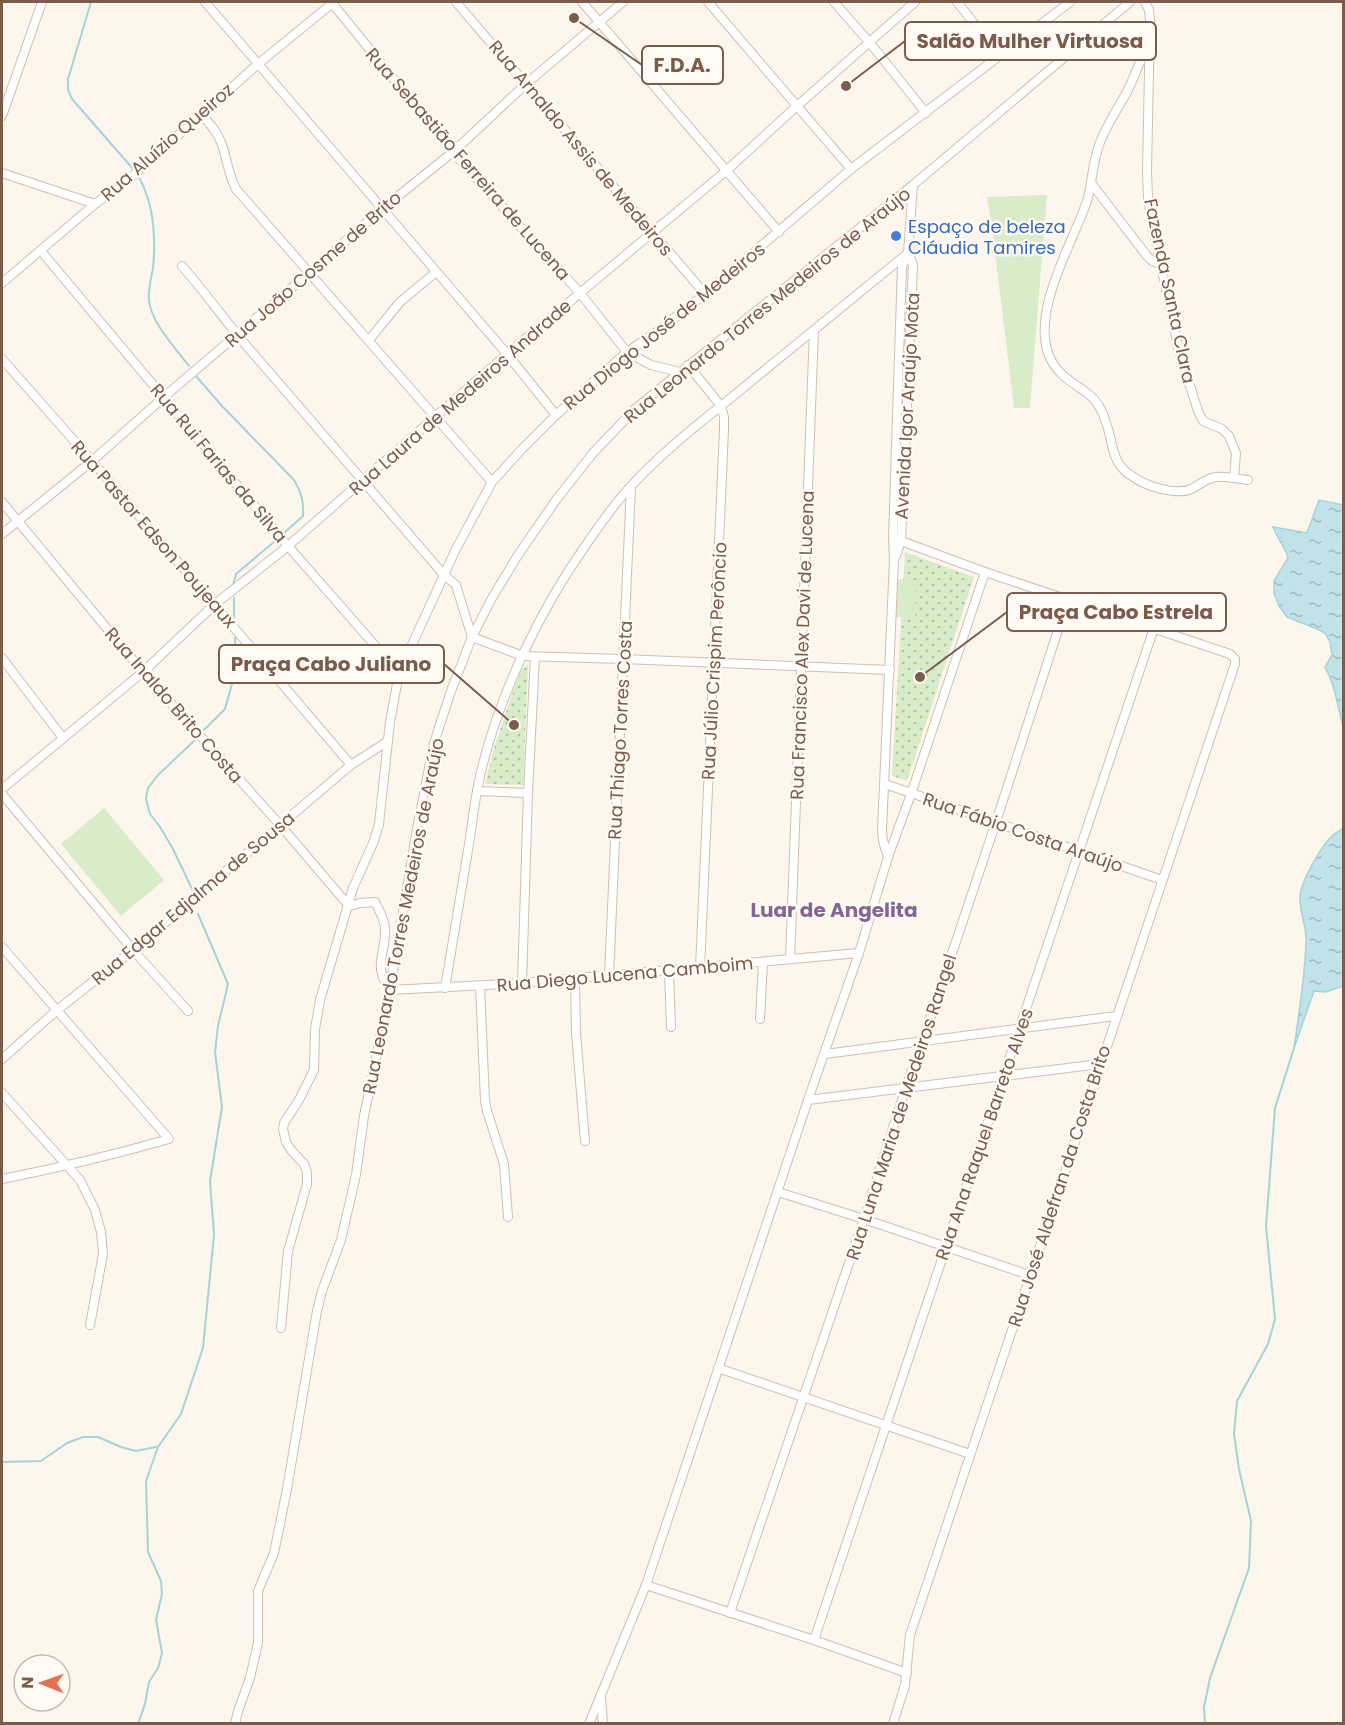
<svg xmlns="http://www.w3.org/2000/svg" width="1345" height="1725" viewBox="0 0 1345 1725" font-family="Poppins,sans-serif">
<defs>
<pattern id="park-dots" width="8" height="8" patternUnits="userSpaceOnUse" patternTransform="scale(1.5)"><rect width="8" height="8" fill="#d8ecc9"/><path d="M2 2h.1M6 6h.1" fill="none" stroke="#b4c2a5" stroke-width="1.8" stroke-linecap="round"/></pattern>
<pattern id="water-ripples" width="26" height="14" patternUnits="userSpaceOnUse" patternTransform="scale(1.5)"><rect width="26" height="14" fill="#bfe3e8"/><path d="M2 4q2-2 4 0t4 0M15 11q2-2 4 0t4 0" fill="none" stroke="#a0bbbe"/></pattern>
</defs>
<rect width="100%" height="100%" fill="#fdf6ec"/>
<!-- park -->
<g fill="url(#park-dots)">
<polygon points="905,552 974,577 907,781 892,776"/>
<polygon points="528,664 523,785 485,784 494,748 517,680 522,670"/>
</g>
<!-- garden -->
<g fill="#d8ecc9">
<polygon points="1047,195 1030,408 1014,408 992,228 987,197"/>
<polygon points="897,579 916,580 915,617 895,617"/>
<polygon points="104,808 164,880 121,916 61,844"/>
</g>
<!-- water -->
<g fill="url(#water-ripples)" stroke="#a5d3da" stroke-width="1.5">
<path d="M 1319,500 L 1343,505 L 1343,726 C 1337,706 1336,686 1325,667 L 1332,655 L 1330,642 L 1325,633 L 1317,629 L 1287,617 L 1279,606 L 1274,593 L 1274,581 L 1288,558 C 1285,546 1277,538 1273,527 L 1307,533 Z"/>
<path d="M 1343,828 L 1343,986 L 1326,992 L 1314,991 L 1294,1048 C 1299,1013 1305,977 1306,942 C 1307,926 1299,912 1300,897 C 1300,883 1322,845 1332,836 C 1335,833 1340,831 1343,828 Z"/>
</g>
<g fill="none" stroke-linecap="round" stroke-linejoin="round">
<!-- stream -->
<g stroke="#a5d3da" stroke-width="2">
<polyline points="91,2 68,79 68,90 72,99 134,170"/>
<path d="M 137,174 C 154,202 156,237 153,268 C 151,278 148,290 149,300 C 150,321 176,349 189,366"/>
<path d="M 195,375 L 222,406 L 294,480 C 301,492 304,501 303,516 L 285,532"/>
<polyline points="233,585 236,574 275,541"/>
<polyline points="234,598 234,619"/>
<polyline points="204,730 225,709 232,684 236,660 235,638"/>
<polyline points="193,891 173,849 160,827 150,814 146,799 148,788 158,775 195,740"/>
<polyline points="2,1462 41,1461 67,1443 83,1437 98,1437 121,1447 136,1451 156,1447"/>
<polyline points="138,1724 145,1704 149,1682 158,1668 162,1653 156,1620 162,1594 161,1581 148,1552 146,1481 158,1447 181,1414 203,1348 214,1235 210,1181 222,1107 215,1052 218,1026 228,984 198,914"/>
<polyline points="1205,1724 1204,1707 1210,1678 1249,1568 1251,1521 1239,1469 1234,1434 1237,1401 1268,1344 1275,1319 1266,1226 1275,1108 1294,1048"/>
</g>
<!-- street casing -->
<g stroke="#d1beb0" stroke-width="10">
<g id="street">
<polyline points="205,2 507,354 556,415"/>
<polyline points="456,2 705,294"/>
<polyline points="582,2 779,232"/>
<polyline points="708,2 851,169"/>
<polyline points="834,2 870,43 926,113"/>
<polyline points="957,2 1000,56"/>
<polyline points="1145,2 1149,10 1150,20 1147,172 1148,198 1152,223 1179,351 1198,411 1203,421 1222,429 1229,436 1236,453 1234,478"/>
<polyline points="332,3 453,152 580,293 627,352 651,365 680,372"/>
<path d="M 1150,33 C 1144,53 1136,73 1127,92 C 1118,108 1108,123 1101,140 C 1092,160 1093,181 1087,201 C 1072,245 1033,307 1048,353 C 1059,384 1089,386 1100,408 C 1120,446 1101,466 1151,486 C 1162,490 1181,494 1191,489 C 1199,485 1207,478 1216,477 C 1226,476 1238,479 1248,480"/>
<path d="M 201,114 C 209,123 217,131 221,142 C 227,158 228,174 236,189 L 492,482"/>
<polyline points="2,116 42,2"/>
<polyline points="2,173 95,204"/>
<polyline points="1091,183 1147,256 1152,261 1161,264"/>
<polyline points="41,251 288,546 399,673"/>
<path d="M 182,266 C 204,291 223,318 245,344 C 311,421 377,498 444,575 L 456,585 L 472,637 L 523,656 L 623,659 L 890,670"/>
<polyline points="2,283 95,204 129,179 258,64 334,2"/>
<polyline points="369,340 400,302 436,272"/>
<polyline points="2,359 92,461 351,765"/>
<polyline points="688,365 721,406 724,417 724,430 700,968"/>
<path d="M 2,502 L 143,672 L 281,826 L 349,906 L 360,903 L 375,902 C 379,911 385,919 385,929 C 386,955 372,964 390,990 L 522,983 L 859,953"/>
<polyline points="2,534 92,461 164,397 309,273 382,209 453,152 527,83 623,2"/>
<polyline points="893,538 985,572 1230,654 1235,659 1235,664 910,1635 905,1685 893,1724"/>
<polyline points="896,556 901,540 913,265 908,253"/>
<polyline points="2,658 63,738"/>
<polyline points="885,784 1162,880"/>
<polyline points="2,789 143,672 214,605 288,546 507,354 726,171 797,106 915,2"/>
<polyline points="477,791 528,793"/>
<polyline points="2,794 133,950 188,1011"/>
<polyline points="888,857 883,841 882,830 894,560 893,538 902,266 908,253 913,185"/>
<path d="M 2,947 L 169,1139 C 113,1155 58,1168 2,1179"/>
<polyline points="790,959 814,330"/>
<polyline points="669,971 671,1027"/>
<polyline points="609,975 631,486"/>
<polyline points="575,978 576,1033 585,1141"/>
<polyline points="522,983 528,793 535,657"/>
<polyline points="480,986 485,1101 487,1111 504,1164 508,1217"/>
<path d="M 445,988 C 453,940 461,892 469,844 C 473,820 475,795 481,772 C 500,692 541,608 588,542 C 602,522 616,501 633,484 C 660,455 690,430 721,406 L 908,253"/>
<polyline points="760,1019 763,962"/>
<polyline points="825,1054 1116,1016"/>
<polyline points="2,1059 56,1011 133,950 351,765 388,741"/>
<polyline points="2,1093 80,1180 95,1210 101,1232 103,1254 90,1325"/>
<polyline points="808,1100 1100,1064"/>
<polyline points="778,1192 864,1219 1029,1275"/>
<polyline points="281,1328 288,1251 307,1184 307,1172 304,1164 291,1150 286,1142 283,1129 284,1123 299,1100 314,1070 315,1029 320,1000 353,888 374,841 379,824 390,722 399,673 455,551 492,482 522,449 556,415 627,352 655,333 705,294 851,169 1070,2"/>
<polyline points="718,1368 970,1454"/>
<polyline points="646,1585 814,1640 907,1673"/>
<polyline points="730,1613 864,1219 906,1087 923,1040 996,822 1068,599"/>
<polyline points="814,1640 1154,628"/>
<polyline points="601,1696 603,1724"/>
<polyline points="235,1724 238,1711 250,1678 258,1643 258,1591 274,1553 287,1489 317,1311 322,1291 341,1240 356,1175 364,1116 390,990 417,829 434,743 451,691 472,637 492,598 518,555 556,500 593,453 636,408 913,185 1130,2"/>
<polyline points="589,1724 646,1585 808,1100 859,953 888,857 911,794 985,572"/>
</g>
</g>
<!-- street -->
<use href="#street" stroke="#fff" stroke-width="8"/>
</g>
<!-- markers -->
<circle fill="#3f7fe0" stroke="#fffaf3" stroke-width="2" cx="896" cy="236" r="6"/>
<g text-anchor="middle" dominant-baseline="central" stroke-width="5" stroke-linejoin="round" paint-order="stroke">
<!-- street labels -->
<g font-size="18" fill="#7a5c4d" stroke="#fffaf3">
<text transform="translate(167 142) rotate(-41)">Rua Aluízio Queiroz</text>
<text transform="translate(581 148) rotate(50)">Rua Arnaldo Assis de Medeiros</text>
<text transform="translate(468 164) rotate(49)">Rua Sebastião Ferreira de Lucena</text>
<text transform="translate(313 269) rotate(-41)">Rua João Cosme de Brito</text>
<text transform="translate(1170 291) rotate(78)">Fazenda Santa Clara</text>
<text transform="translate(767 305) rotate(-39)">Rua Leonardo Torres Medeiros de Araújo</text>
<text transform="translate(664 326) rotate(-39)">Rua Diogo José de Medeiros</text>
<text transform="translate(460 397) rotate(-41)">Rua Laura de Medeiros Andrade</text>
<text transform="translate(907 406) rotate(-87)">Avenida Igor Araújo Mota</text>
<text transform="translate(219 463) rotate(50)">Rua Rui Farias da Silva</text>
<text transform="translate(154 534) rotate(49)">Rua Pastor Edson Poujeaux</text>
<text transform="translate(802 645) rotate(-88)">Rua Francisco Alex Davi de Lucena</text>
<text transform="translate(714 661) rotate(-87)">Rua Júlio Crispim Perôncio</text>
<text transform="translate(174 705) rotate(49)">Rua Inaldo Brito Costa</text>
<text transform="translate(620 730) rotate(-87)">Rua Thiago Torres Costa</text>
<text transform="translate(1023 832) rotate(19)">Rua Fábio Costa Araújo</text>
<text transform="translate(193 898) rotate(-40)">Rua Edgar Edjalma de Sousa</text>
<text transform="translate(403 916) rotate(-79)">Rua Leonardo Torres Medeiros de Araújo</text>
<text transform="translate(625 974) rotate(-5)">Rua Diego Lucena Camboim</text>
<text transform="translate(901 1107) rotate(-72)">Rua Luna Maria de Medeiros Rangel</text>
<text transform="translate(984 1134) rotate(-71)">Rua Ana Raquel Barreto Alves</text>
<text transform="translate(1059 1186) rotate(-72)">Rua José Aldefran da Costa Brito</text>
</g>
<!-- shop labels -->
<g font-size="18" fill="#366cbe" stroke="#fffaf3" text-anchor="start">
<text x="908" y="226">Espaço de beleza<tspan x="908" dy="21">Cláudia Tamires</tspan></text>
</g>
<!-- neighbourhood labels -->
<g font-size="20" font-weight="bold" fill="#846695" stroke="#fffaf3">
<text x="834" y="910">Luar de Angelita</text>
</g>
</g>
<!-- callouts -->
<path fill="none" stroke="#7a5c4d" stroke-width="2" d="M846 86L905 41M574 18L642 65M920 677L1007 612M514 725L444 664"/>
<g fill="#7a5c4d" stroke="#fffaf3" stroke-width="2">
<circle cx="846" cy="86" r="6"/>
<circle cx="574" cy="18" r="6"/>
<circle cx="920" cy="677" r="6"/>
<circle cx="514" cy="725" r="6"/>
</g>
<g fill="#fffaf3" stroke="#7a5c4d" stroke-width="2">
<rect x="905" y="22" width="251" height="38" rx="6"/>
<rect x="642" y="46" width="81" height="38" rx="6"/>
<rect x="1007" y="593" width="219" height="38" rx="6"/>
<rect x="219" y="645" width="225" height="38" rx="6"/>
</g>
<g font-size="20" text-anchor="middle" font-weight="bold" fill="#7a5c4d">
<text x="1030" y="48">Salão Mulher Virtuosa</text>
<text x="682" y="72">F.D.A.</text>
<text x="1116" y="619">Praça Cabo Estrela</text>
<text x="331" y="671">Praça Cabo Juliano</text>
</g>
<!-- border -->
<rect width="1345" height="1725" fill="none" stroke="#7a5c4d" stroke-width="6"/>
<!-- north arrow -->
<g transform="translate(42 1683) rotate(271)"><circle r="28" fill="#fffaf3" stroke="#cabbb1" stroke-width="1.5"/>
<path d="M0-4.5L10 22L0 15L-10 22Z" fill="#e76f51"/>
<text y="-9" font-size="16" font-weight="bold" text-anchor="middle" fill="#7a5c4d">N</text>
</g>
</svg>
